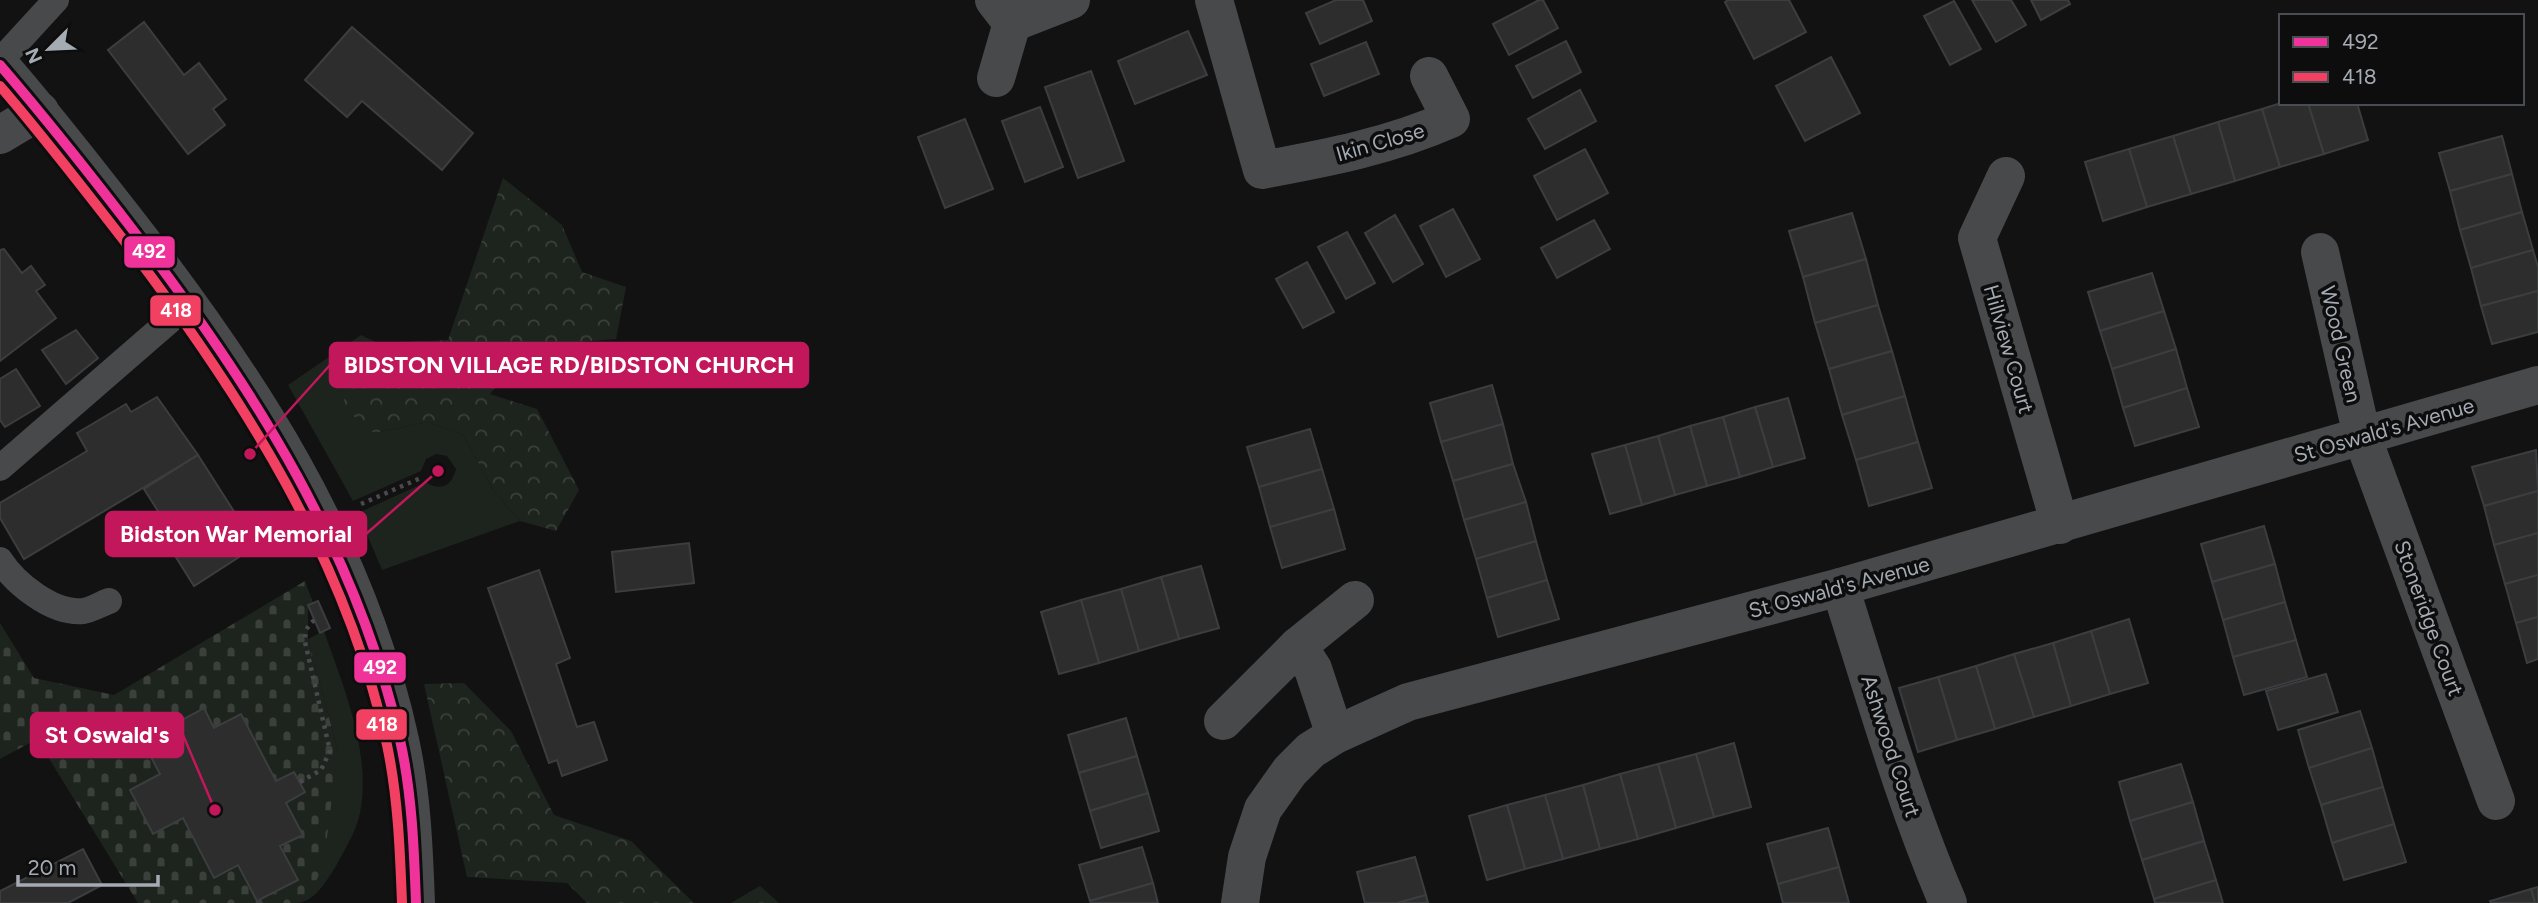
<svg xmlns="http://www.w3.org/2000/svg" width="2538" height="903" viewBox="0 0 2538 903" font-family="Figtree,sans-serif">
<defs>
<pattern id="forest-crowns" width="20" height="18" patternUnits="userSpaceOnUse" patternTransform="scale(1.75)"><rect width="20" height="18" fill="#1d231d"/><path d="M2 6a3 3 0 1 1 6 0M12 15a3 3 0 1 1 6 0" fill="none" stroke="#3b403b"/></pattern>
<pattern id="cemetery-stones" width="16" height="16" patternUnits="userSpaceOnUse" patternTransform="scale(1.75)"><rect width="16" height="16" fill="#1d231d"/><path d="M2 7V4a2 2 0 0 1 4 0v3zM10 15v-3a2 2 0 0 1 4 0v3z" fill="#3b403b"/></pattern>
</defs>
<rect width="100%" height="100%" fill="#121213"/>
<!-- green -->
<g fill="#1d231d">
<path d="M 361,335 L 378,343 L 341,371 L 374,433 L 428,422 L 463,435 L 494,491 L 520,521 L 382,570 L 358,513 L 426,482 C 440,492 452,486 456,469 L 447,456 L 436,454 L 426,459 L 421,471 L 353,501 L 288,385 Z"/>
<path d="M 324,631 C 343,686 372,753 360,813 C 356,832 345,849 336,866 C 327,880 316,900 299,903 L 308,894 L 338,751 L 308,639 Z"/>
</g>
<!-- forest -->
<g fill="url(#forest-crowns)">
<polygon points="503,178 562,225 582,272 626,287 616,339 528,346 490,394 537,409 579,490 556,531 520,521 494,491 463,435 428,422 374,433 345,409 341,371 378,343 448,340"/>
<polygon points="464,683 511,731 554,815 631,841 694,903 587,903 567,883 467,877 424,684"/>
<polygon points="760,886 779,903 731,903"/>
</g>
<!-- cemetery -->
<polygon fill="url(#cemetery-stones)" points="305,581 313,603 308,605 308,639 338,751 323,868 308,895 299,903 138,903 37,739 0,759 0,623 34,678 114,695"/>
<!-- building -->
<g fill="#2d2d2e" stroke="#3b3d3f" stroke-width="2">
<polygon points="1336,0 1363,0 1372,21 1320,44 1306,13"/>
<polygon points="1539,0 1543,0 1558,28 1509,55 1493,24"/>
<polygon points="1728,0 1789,0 1806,32 1754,59 1725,2"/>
<polygon points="1972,0 2011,0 2026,25 1996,42"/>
<polygon points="2031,0 2068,0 2070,4 2041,20"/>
<polygon points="1954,1 1981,49 1950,65 1924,16"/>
<polygon points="144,22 184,75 199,63 226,99 213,109 225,125 188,154 108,50"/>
<polygon points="352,27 473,133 442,170 362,101 347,117 305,80"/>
<polygon points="1188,31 1207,75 1135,104 1118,61"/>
<polygon points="1566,41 1581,72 1533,98 1516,66"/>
<polygon points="1366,42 1379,74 1324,96 1311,64"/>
<polygon points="1831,57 1860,113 1805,141 1776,86"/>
<polygon points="1091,71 1124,161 1078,178 1045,87"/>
<polygon points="1580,90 1596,121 1545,149 1528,119"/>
<polygon points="2281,103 2308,103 2324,154 2280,167 2262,109"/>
<polygon points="2308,103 2357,103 2368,140 2324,154"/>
<polygon points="1040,107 1063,167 1025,182 1002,121"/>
<polygon points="2262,109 2280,167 2235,181 2218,122"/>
<polygon points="965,119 993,189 945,208 918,137"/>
<polygon points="2218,122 2235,181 2191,194 2173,136"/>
<polygon points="2173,136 2191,194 2147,207 2129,149"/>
<polygon points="2502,136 2512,174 2450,191 2439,153"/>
<polygon points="1585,149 1608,193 1557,220 1534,176"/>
<polygon points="2129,149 2147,207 2103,221 2085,162"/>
<polygon points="2512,174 2522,212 2460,230 2450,191"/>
<polygon points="1453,209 1480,259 1446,277 1420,226"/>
<polygon points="2522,212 2533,250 2471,268 2460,230"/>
<polygon points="1852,213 1866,259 1803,277 1789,231"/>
<polygon points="1395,215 1423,264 1393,282 1365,233"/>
<polygon points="1594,220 1610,249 1557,278 1541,248"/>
<polygon points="1347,232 1375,283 1346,299 1318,247"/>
<polygon points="4,249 22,273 31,266 45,285 36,291 56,318 0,361 0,250"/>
<polygon points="2533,250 2538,267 2538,291 2481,306 2471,268"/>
<polygon points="1866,259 1878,305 1815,323 1803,277"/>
<polygon points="1307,262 1334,312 1303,328 1276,279"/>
<polygon points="2152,273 2164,311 2100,331 2088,292"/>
<polygon points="2538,291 2538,332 2492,344 2481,306"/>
<polygon points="1878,305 1892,351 1829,369 1815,323"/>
<polygon points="2164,311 2176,349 2112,369 2100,331"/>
<polygon points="76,330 98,358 66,384 42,350"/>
<polygon points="2176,349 2187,388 2123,408 2112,369"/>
<polygon points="1892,351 1905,396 1842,415 1829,369"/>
<polygon points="16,369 40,406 5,427 0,420 0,379"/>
<polygon points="1492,385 1503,424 1441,442 1430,403"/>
<polygon points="2187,388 2199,427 2135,446 2123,408"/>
<polygon points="1905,396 1918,442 1856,460 1842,415"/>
<polygon points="157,397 198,455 24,559 0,518 0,503 87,451 77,433 126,404 131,412"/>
<polygon points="1788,398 1805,458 1773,467 1755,407"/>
<polygon points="1755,407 1773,467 1740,477 1723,417"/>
<polygon points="1723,417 1740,477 1707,486 1690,426"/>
<polygon points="1503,424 1513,464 1453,481 1441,442"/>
<polygon points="1690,426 1707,486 1675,495 1658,436"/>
<polygon points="1310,429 1322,469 1259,487 1247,447"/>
<polygon points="1658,436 1675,495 1642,505 1625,445"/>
<polygon points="1918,442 1932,488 1869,506 1856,460"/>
<polygon points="1625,445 1642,505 1610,514 1592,454"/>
<polygon points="2536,450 2538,491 2484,506 2472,467"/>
<polygon points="198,455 256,546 194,586 174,554 182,549 144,489"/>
<polygon points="1513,464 1526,502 1464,520 1453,481"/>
<polygon points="1322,469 1334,509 1270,527 1259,487"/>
<polygon points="2538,491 2538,533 2494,545 2484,506"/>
<polygon points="1526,502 1536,541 1476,559 1464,520"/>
<polygon points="1334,509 1345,549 1282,568 1270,527"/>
<polygon points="2264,526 2275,564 2212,582 2201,544"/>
<polygon points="2538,533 2538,575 2505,584 2494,545"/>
<polygon points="1536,541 1547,580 1487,598 1476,559"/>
<polygon points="689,543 694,583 616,592 612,552"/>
<polygon points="2275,564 2285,602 2223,620 2212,582"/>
<polygon points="1201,566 1219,628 1179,639 1161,577"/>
<polygon points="539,570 570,658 556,664 577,727 594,722 607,760 562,776 557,760 549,763 488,588"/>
<polygon points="2538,575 2538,617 2516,623 2505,584"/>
<polygon points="1161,577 1179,639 1139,651 1121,589"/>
<polygon points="1547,580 1559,619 1498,637 1487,598"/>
<polygon points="1121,589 1139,651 1099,663 1081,600"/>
<polygon points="1081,600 1099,663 1059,674 1041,612"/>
<polygon points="318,601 330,628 320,633 308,605"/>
<polygon points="2285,602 2296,640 2233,657 2223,620"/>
<polygon points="2538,617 2538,659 2527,663 2516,623"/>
<polygon points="2129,619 2148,683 2110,694 2091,631"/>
<polygon points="2091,631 2110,694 2071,706 2053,643"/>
<polygon points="2296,640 2307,677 2244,695 2233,657"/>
<polygon points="2053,643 2071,706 2034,717 2014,654"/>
<polygon points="2014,654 2034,717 1995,729 1976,666"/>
<polygon points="1976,666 1995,729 1957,740 1938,677"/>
<polygon points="2326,674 2338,712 2278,730 2266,691"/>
<polygon points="1938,677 1957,740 1918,752 1899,688"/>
<polygon points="204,708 214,728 241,714 276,781 294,772 305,792 286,803 303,835 280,846 298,880 257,901 238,865 214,878 183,818 153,834 130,790 160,774 151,757 177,744 169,727"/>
<polygon points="2360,711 2372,748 2309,768 2298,730"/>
<polygon points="1126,718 1137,756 1079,773 1068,735"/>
<polygon points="1734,743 1751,807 1714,817 1696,754"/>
<polygon points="2372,748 2383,787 2321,805 2309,768"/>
<polygon points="1696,754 1714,817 1676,828 1658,764"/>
<polygon points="1137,756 1148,793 1090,811 1079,773"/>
<polygon points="1658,764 1676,828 1638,839 1620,774"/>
<polygon points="2181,764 2193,802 2130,821 2119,782"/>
<polygon points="1620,774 1638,839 1600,849 1583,785"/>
<polygon points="1583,785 1600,849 1563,859 1545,795"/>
<polygon points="2383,787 2394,824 2332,843 2321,805"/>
<polygon points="1148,793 1159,831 1101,848 1090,811"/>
<polygon points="1545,795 1563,859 1525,869 1507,805"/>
<polygon points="2193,802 2204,841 2142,860 2130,821"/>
<polygon points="1507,805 1525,869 1487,880 1469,816"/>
<polygon points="2394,824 2406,862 2344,880 2332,843"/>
<polygon points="1828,828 1839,867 1778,884 1767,844"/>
<polygon points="2204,841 2216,880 2154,899 2142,860"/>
<polygon points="1142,847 1153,883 1090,901 1079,865"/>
<polygon points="83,849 102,885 68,903 0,903 0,891"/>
<polygon points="1415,857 1426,895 1397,903 1365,903 1357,872"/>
<polygon points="1839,867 1849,903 1783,903 1778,884"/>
<polygon points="2216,880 2223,903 2155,903 2154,899"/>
<polygon points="1153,883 1158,903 1091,903 1090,901"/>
<polygon points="2538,887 2538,903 2535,903 2531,889"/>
<polygon points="2531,889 2535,903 2491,903 2490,901"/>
<polygon points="1426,895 1428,903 1397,903"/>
</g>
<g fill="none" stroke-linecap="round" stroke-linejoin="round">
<!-- path -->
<g stroke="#484a4d" stroke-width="4.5" stroke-dasharray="3.5 5" stroke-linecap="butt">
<polyline points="361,504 423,477"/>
<path d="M 300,782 L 321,770 L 330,751 L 305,642 C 305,631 307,625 316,619"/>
</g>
<!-- lane -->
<g stroke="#47494b" stroke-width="26">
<polyline points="0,61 56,0"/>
<polyline points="0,468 190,303"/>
<path d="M 0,560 C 15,583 52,614 83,611 C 91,610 101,604 109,601"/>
</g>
<!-- street -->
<g stroke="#47494b" stroke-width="38">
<polyline points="994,0 1012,23 1071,0"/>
<path d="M 1214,0 L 1262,170 C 1327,158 1390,146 1451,119 L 1429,76"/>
<path d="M 0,65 C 43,114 83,166 123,217 C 247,376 356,540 400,740 C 412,794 414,849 416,903"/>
<polyline points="996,78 1012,23"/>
<polyline points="0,135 40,111"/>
<polyline points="2006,176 1977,238 2060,525"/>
<polyline points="2320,252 2362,436 2496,801"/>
<path d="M 1840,587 C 1874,693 1904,801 1948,903"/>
<polyline points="1298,646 1355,600"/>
<polyline points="1223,721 1298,646 1313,669 1335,735"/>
<polyline points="1240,903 1247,857 1263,809 1290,771 1311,750 1335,735 1408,702 1840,587 2538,385"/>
</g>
<!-- bus-1 casing -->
<g stroke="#0d0d0e" stroke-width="16">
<path id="bus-1" d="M 0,65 C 48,121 94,179 139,238 C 255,390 357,552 400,740 C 412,793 414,849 416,903"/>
</g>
<!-- bus-2 casing -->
<g stroke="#0d0d0e" stroke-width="16">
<path id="bus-2" d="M 0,86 C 45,138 87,193 129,247 C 243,397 346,559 387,745 C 398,797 400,850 402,903"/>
</g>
<!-- bus-1 -->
<use href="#bus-1" stroke="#ef339a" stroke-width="10"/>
<!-- bus-2 -->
<use href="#bus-2" stroke="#f24062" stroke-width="10"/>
</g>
<g text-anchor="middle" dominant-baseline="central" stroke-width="7" stroke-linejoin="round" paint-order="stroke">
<!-- street labels -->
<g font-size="21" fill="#a4abb3" stroke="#0d0d0e">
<text transform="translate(1380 142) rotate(-16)">Ikin Close</text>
<text transform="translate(2341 344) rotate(77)">Wood Green</text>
<text transform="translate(2009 349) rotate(74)">Hillview Court</text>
<text transform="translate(2384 430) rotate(-16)">St Oswald's Avenue</text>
<text transform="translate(1839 587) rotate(-15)">St Oswald's Avenue</text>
<text transform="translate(2429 618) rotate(70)">Stoneridge Court</text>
<text transform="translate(1891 746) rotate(72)">Ashwood Court</text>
</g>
</g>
<!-- callouts -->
<path fill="none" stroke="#c2185b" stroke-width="2.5" d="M250 454L330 365M438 471L366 534M215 810L183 735"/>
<g fill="#c2185b" stroke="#0d0d0e" stroke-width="2.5">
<circle cx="250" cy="454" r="7"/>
<circle cx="438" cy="471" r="7"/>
<circle cx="215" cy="810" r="7"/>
</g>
<g fill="#c2185b" stroke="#c2185b" stroke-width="2.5">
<rect x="330" y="343" width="478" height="44" rx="7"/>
<rect x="106" y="512" width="260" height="44" rx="7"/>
<rect x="31" y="713" width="152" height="44" rx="7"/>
</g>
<g font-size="23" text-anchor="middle" font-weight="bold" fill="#fff">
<text x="569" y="373">BIDSTON VILLAGE RD/BIDSTON CHURCH</text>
<text x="236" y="542">Bidston War Memorial</text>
<text x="107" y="743">St Oswald's</text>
</g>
<g stroke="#0d0d0e" stroke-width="2.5">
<rect x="123" y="235" width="53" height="34" rx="7" fill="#ef339a"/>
<rect x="149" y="294" width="53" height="33" rx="7" fill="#f24062"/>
<rect x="353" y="651" width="54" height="33" rx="7" fill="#ef339a"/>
<rect x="355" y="708" width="53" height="33" rx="7" fill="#f24062"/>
</g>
<g font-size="19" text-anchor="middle" font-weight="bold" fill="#fff">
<text x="149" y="258">492</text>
<text x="176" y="317">418</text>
<text x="380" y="674">492</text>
<text x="382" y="731">418</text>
</g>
<!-- legend -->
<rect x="2279" y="14" width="245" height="91" fill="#0d0d0e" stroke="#494c50" stroke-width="2"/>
<rect x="2293" y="37" width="35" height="10" fill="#ef339a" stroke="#494c50" stroke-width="2"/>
<text x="2342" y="49" font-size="21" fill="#a4abb3">492</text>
<rect x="2293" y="72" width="35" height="10" fill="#f24062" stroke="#494c50" stroke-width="2"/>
<text x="2342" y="84" font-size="21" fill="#a4abb3">418</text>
<!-- north arrow -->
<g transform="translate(49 49) rotate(246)" stroke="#0d0d0e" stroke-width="5" paint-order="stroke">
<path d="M0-5L12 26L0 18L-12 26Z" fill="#a4abb3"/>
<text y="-10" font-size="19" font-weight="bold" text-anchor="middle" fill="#a4abb3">N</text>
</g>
<!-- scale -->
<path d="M18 875v10h140v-10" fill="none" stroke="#a4abb3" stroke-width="3.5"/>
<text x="28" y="875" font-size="21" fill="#a4abb3" stroke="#0d0d0e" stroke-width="5" paint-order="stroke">20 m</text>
</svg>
